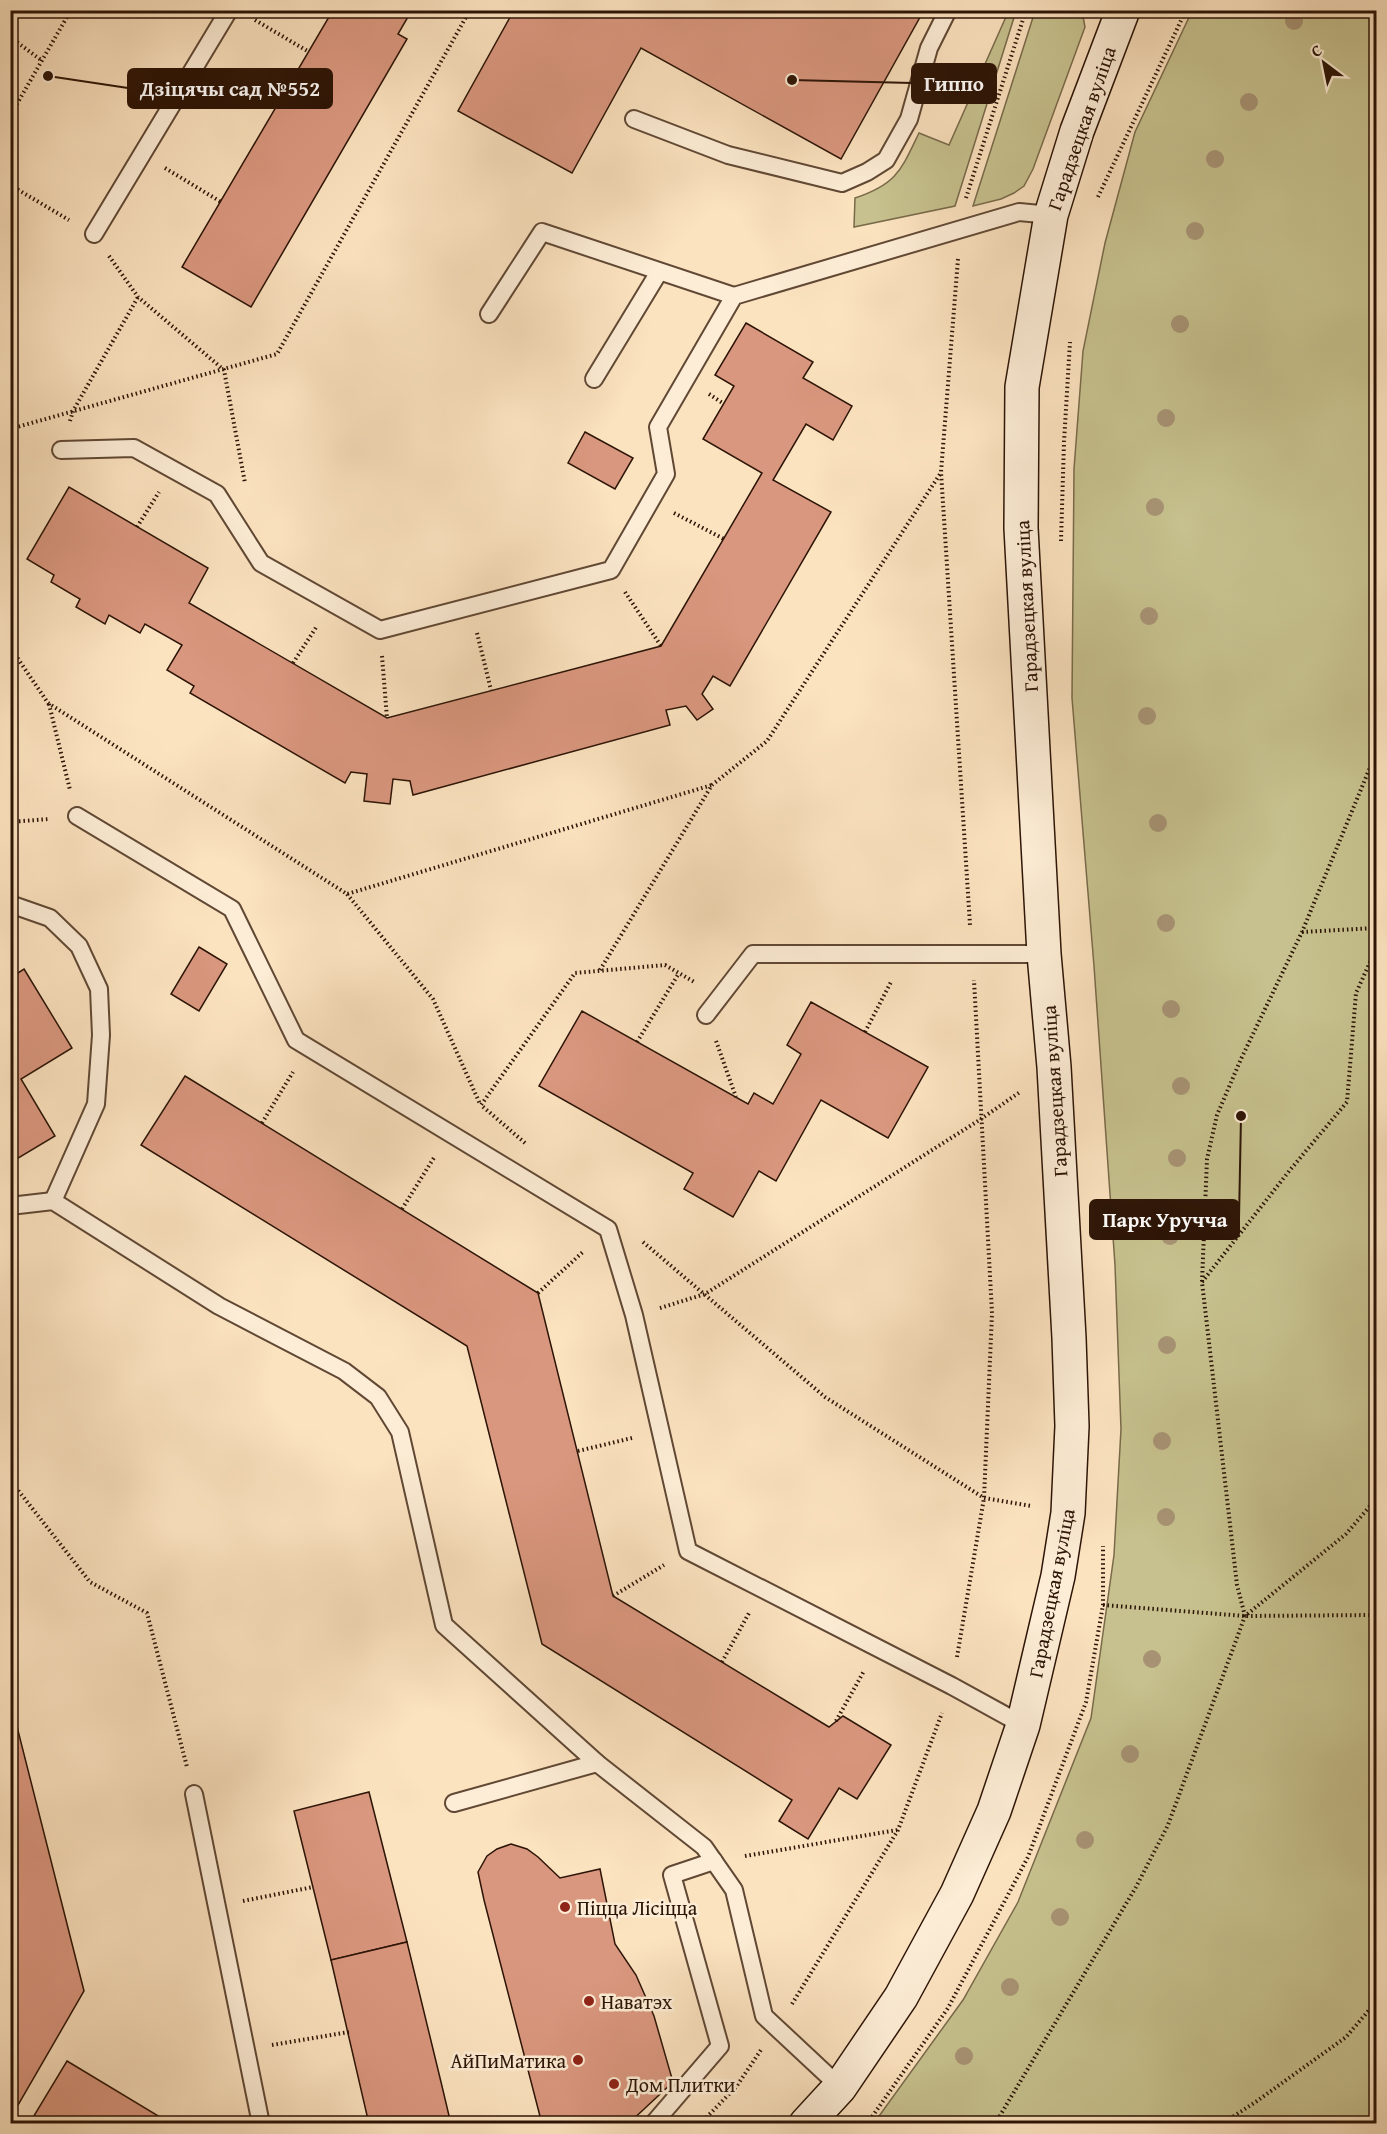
<svg xmlns="http://www.w3.org/2000/svg" width="1387" height="2134" viewBox="0 0 1387 2134" font-family="'Gentium Book Plus',serif">
<rect width="100%" height="100%" fill="#fce3c0"/>
<filter id="stains"><feTurbulence type="fractalNoise" baseFrequency=".00333" numOctaves="4"/><feColorMatrix values="0 0 0 0 .2 0 0 0 0 .09 0 0 0 0 .02 0 0 0 .5 -.17"/></filter>
<radialGradient id="worn" r=".72"><stop offset=".6" stop-color="#630" stop-opacity="0"/><stop offset="1" stop-color="#630" stop-opacity=".3"/></radialGradient>
<!-- green -->
<g fill="#c6c18e" stroke="#796a4a" stroke-width="1.5">
<path d="M 1009,10 L 1016,11 L 955,206 L 854,227 L 855,198 C 897,184 901,170 919,133 L 949,145 Z"/>
<polygon points="1035,11 1082,11 1085,27 1033,169 1024,186 1014,193 1001,199 973,206"/>
<polygon points="1192,11 1376,11 1376,2123 874,2123 963,2000 1018,1902 1091,1718 1114,1555 1121,1429 1115,1265 1094,966 1072,698 1074,469 1083,351 1105,243 1135,132"/>
</g>
<!-- building -->
<g fill="#da977f" stroke="#2c1406" stroke-width="1.5">
<polygon points="333,10 412,10 398,34 407,39 251,307 182,267"/>
<polygon points="514,10 924,10 841,159 641,48 572,173 458,111"/>
<polygon points="746,323 813,362 803,378 852,406 833,440 806,424 773,480 831,512 730,686 713,676 702,694 713,709 697,720 686,706 666,710 670,725 413,795 410,781 393,779 390,804 364,801 367,774 351,772 345,783 190,693 194,686 167,670 182,645 145,624 140,633 109,615 105,624 76,607 80,599 51,582 54,575 27,559 69,487 208,568 189,603 387,718 661,646 762,473 703,439 734,386 715,375"/>
<polygon points="585,432 633,458 615,489 568,463"/>
<polygon points="199,947 227,964 199,1011 171,994"/>
<polygon points="24,969 72,1048 21,1079 55,1136 10,1163 10,978"/>
<polygon points="811,1002 928,1067 888,1138 821,1100 776,1181 759,1171 733,1217 684,1189 693,1173 539,1086 582,1011 748,1104 754,1093 773,1104 801,1054 787,1045"/>
<polygon points="185,1076 538,1293 613,1596 829,1727 843,1716 891,1745 857,1799 839,1788 808,1839 779,1821 792,1800 542,1644 467,1346 141,1145"/>
<polygon points="10,1699 84,1991 10,2119"/>
<polygon points="369,1792 407,1942 331,1960 294,1811"/>
<polygon points="511,1844 527,1849 538,1857 560,1878 600,1869 615,1944 636,1975 654,2016 673,2082 628,2124 542,2124 484,1900 478,1872 487,1856 497,1849"/>
<polygon points="407,1942 441,2082 451,2124 369,2124 331,1960"/>
<polygon points="67,2061 165,2120 163,2124 29,2124"/>
</g>
<g fill="none" stroke-linecap="round" stroke-linejoin="round">
<!-- lane casing -->
<g stroke="#604834" stroke-width="20">
<g id="lane">
<polyline points="634,119 728,155 842,183 867,172 886,160 909,119 929,48 948,10"/>
<polyline points="94,234 229,10"/>
<polyline points="489,314 542,232 734,296"/>
<polyline points="594,379 659,272"/>
<polyline points="61,450 134,448 217,494 261,563 380,630 611,570 666,474 658,427 734,296 1019,212 1051,215"/>
<polyline points="77,816 232,909 296,1040 608,1229 634,1315 688,1551 952,1686 1023,1725"/>
<polyline points="10,904 50,918 79,946 99,989 101,1035 96,1104 53,1201"/>
<polyline points="706,1015 753,954 1044,954"/>
<polyline points="10,1206 53,1201 219,1306 344,1371 378,1397 400,1432 444,1625 597,1763 704,1847 734,1890 764,2016 840,2087"/>
<polyline points="194,1794 261,2124"/>
<polyline points="454,1803 597,1763"/>
<polyline points="653,2124 720,2046 672,1875 714,1861"/>
</g>
</g>
<!-- secondary casing -->
<g stroke="#2c1406" stroke-width="36">
<polyline id="secondary" points="806,2124 840,2087 901,1997 957,1894 994,1811 1023,1725 1058,1576 1068,1513 1072,1426 1069,1338 1054,1067 1044,954 1021,528 1022,387 1051,215 1077,131 1123,10"/>
</g>
<!-- path -->
<g stroke="#2c1406" stroke-width="4" stroke-dasharray="1.5 3" stroke-linecap="butt">
<polyline points="255,20 309,52"/>
<polyline points="10,37 41,60"/>
<polyline points="10,116 71,10"/>
<polyline points="165,168 221,202"/>
<polyline points="10,185 69,220"/>
<polyline points="1098,197 1186,10"/>
<polyline points="966,198 1026,10"/>
<polyline points="109,256 138,297 224,370 245,483"/>
<polyline points="958,259 941,472 970,925"/>
<polyline points="709,394 724,404"/>
<polyline points="70,421 73,411 138,297"/>
<polyline points="10,429 277,354 470,10"/>
<polyline points="674,513 724,539"/>
<polyline points="137,527 159,492"/>
<polyline points="1061,541 1064,442 1070,342"/>
<polyline points="625,592 661,646"/>
<polyline points="477,633 491,690"/>
<polyline points="10,647 48,703 347,894 712,785"/>
<polyline points="382,656 387,718"/>
<polyline points="293,663 317,626"/>
<polyline points="49,704 70,790"/>
<polyline points="10,822 49,819"/>
<polyline points="347,894 433,999 480,1104"/>
<polyline points="1302,932 1376,928"/>
<polyline points="600,970 712,785 767,741 940,474"/>
<polyline points="865,1032 891,982"/>
<polyline points="716,1041 736,1097"/>
<polyline points="637,1042 679,973"/>
<polyline points="262,1123 293,1072"/>
<polyline points="525,1143 481,1105 575,973 665,965 696,983"/>
<polyline points="402,1209 435,1156"/>
<polyline points="643,1242 825,1397 984,1498 1032,1506"/>
<polyline points="1202,1282 1290,1170 1347,1102 1356,993 1376,949"/>
<polyline points="538,1293 584,1251"/>
<polyline points="660,1308 705,1294 981,1119 1020,1092"/>
<polyline points="578,1451 632,1438"/>
<polyline points="10,1480 90,1582 147,1613 187,1767"/>
<polyline points="613,1596 664,1565"/>
<polyline points="1103,1605 1245,1616 1376,1615"/>
<polyline points="1245,1616 1237,1585 1202,1282 1207,1159 1217,1115 1241,1059 1302,932 1376,753"/>
<polyline points="957,1657 984,1498 992,1313 974,980"/>
<polyline points="722,1662 749,1613"/>
<polyline points="836,1721 864,1671"/>
<polyline points="745,1856 897,1830"/>
<polyline points="243,1901 313,1887"/>
<polyline points="792,2004 898,1830 942,1713"/>
<polyline points="272,2045 349,2032"/>
<polyline points="700,2124 736,2087 761,2050"/>
<polyline points="867,2124 948,2008 1028,1857 1086,1702 1103,1605 1103,1546"/>
<polyline points="995,2124 1136,1887 1168,1825 1245,1616 1346,1534 1376,1499"/>
<polyline points="1222,2124 1257,2101 1346,2037 1376,2002"/>
</g>
<!-- lane -->
<use href="#lane" stroke="#fdedd6" stroke-width="16"/>
<!-- secondary -->
<use href="#secondary" stroke="#fdedd6" stroke-width="33"/>
</g>
<!-- trees -->
<g fill="#a79374">
<circle cx="1294" cy="21" r="9"/>
<circle cx="1249" cy="102" r="9"/>
<circle cx="1215" cy="159" r="9"/>
<circle cx="1195" cy="231" r="9"/>
<circle cx="1180" cy="324" r="9"/>
<circle cx="1166" cy="418" r="9"/>
<circle cx="1155" cy="507" r="9"/>
<circle cx="1149" cy="616" r="9"/>
<circle cx="1147" cy="716" r="9"/>
<circle cx="1158" cy="823" r="9"/>
<circle cx="1166" cy="923" r="9"/>
<circle cx="1171" cy="1009" r="9"/>
<circle cx="1181" cy="1086" r="9"/>
<circle cx="1177" cy="1158" r="9"/>
<circle cx="1170" cy="1236" r="9"/>
<circle cx="1167" cy="1345" r="9"/>
<circle cx="1162" cy="1441" r="9"/>
<circle cx="1166" cy="1517" r="9"/>
<circle cx="1152" cy="1659" r="9"/>
<circle cx="1130" cy="1754" r="9"/>
<circle cx="1085" cy="1840" r="9"/>
<circle cx="1060" cy="1917" r="9"/>
<circle cx="1010" cy="1987" r="9"/>
<circle cx="964" cy="2056" r="9"/>
</g>
<!-- markers -->
<g fill="#8f2418" stroke="#fdedd6" stroke-width="2">
<circle cx="565" cy="1907" r="6"/>
<circle cx="589" cy="2001" r="6"/>
<circle cx="578" cy="2060" r="6"/>
<circle cx="614" cy="2084" r="6"/>
</g>
<g text-anchor="middle" dominant-baseline="central" stroke-width="5" stroke-linejoin="round" paint-order="stroke">
<!-- street labels -->
<g font-size="20" fill="#2c1406" stroke="#fdedd6">
<text transform="translate(1081 128) rotate(-71)">Гарадзецкая вуліца</text>
<text transform="translate(1026 606) rotate(-93)">Гарадзецкая вуліца</text>
<text transform="translate(1054 1091) rotate(-94)">Гарадзецкая вуліца</text>
<text transform="translate(1051 1593) rotate(-79)">Гарадзецкая вуліца</text>
</g>
<!-- poi labels -->
<g font-size="20" fill="#2c1406" stroke="#fdedd6" text-anchor="start">
<text x="577" y="1907">Піцца Лісіцца</text>
<text x="601" y="2001">Наватэх</text>
<text x="566" y="2060" text-anchor="end">АйПиМатика</text>
<text x="626" y="2084">Дом Плитки</text>
</g>
</g>
<!-- callouts -->
<path fill="none" stroke="#2c1406" stroke-width="2" d="M792 80L912 83M48 76L128 88M1241 1116L1239 1219"/>
<g fill="#2c1406" stroke="#fdedd6" stroke-width="2">
<circle cx="792" cy="80" r="6"/>
<circle cx="48" cy="76" r="6"/>
<circle cx="1241" cy="1116" r="6"/>
</g>
<g fill="#2c1406" stroke="#2c1406" stroke-width="2">
<rect x="912" y="64" width="84" height="39" rx="6"/>
<rect x="128" y="69" width="204" height="39" rx="6"/>
<rect x="1090" y="1200" width="149" height="39" rx="6"/>
</g>
<g font-size="21" text-anchor="middle" font-weight="bold" fill="#fff">
<text x="954" y="91">Гиппо</text>
<text x="230" y="96">Дзіцячы сад №552</text>
<text x="1165" y="1227">Парк Уручча</text>
</g>
<!-- margin -->
<rect width="1387" height="2134" fill="none" stroke="#fce3c0" stroke-width="36"/>
<rect x="12" y="12" width="1363" height="2110" fill="none" stroke="#2c1406" stroke-width="3"/>
<rect x="18" y="18" width="1351" height="2098" fill="none" stroke="#2c1406" stroke-width="1.5"/>
<!-- north arrow -->
<g transform="translate(1324 63) rotate(328)" stroke="#fdedd6" stroke-width="4.5" paint-order="stroke">
<path d="M0-4.5L10 22L0 15L-10 22Z" fill="#2c1406"/>
<text y="-9" font-size="16" font-weight="bold" text-anchor="middle" fill="#2c1406">С</text>
</g>
<rect width="100%" height="100%" filter="url(#stains)"/>
<rect width="100%" height="100%" fill="url(#worn)"/>
</svg>
